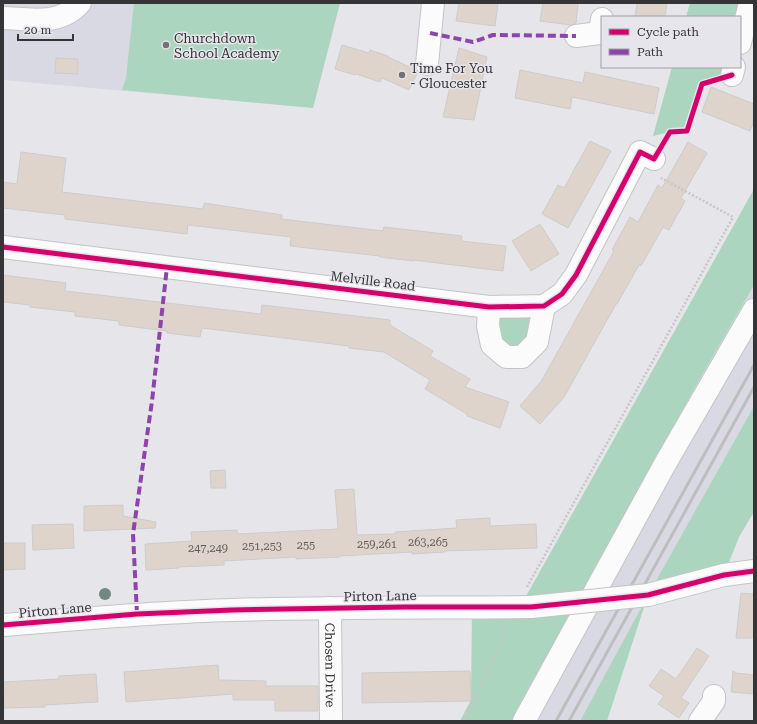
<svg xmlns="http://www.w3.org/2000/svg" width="757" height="724" viewBox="0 0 757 724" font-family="'Roboto Serif',serif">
<rect width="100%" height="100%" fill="#e6e6ea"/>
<!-- built -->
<g fill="#d8d9e2">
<polygon points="3,3 340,3 313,108 3,80"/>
<polygon points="754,285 754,406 648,595 580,721 511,721 698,382"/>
</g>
<!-- green -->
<g fill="#acd5bf">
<polygon points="134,3 340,3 313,108 122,90 126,78"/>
<polygon points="690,3 750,3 740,17 686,17"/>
<polygon points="672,67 734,67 732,75 702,84 687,131 670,132 653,136"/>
<polygon points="754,189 754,285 698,382 511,721 460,721 471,700 472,606 520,607"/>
<polygon points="544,306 537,342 506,357 489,307"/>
<polygon points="754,406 754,512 739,537 724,575 648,595 607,721 580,721 648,595"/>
</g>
<!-- building -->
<g fill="#dfd4cb" stroke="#ccc">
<polygon points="459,3 498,3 495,26 456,21"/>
<polygon points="543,3 578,3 576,23 571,25 540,21"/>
<polygon points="637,3 667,3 665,17 635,17"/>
<polygon points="342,45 369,53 370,50 388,56 388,57 416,70 418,72 409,90 382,78 380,82 356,74 355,75 335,69"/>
<polygon points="459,48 487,57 474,120 443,117"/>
<polygon points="56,58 78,59 78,74 55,73"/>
<polygon points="520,70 583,83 585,72 659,88 654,114 572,97 570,109 515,98"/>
<polygon points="711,87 754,104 754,121 750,131 702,112"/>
<polygon points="590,141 611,151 568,228 542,214 558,185 564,188"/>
<polygon points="688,142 707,153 681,198 685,201 669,230 663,227 641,266 639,265 617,304 616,304 564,397 540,424 520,406 542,380 614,251 612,250 630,217 638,222 658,185 662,188"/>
<polygon points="21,152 66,158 62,192 203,209 204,203 282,215 281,219 383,231 384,227 462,236 461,241 506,246 503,271 413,260 413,261 380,257 380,256 290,246 291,237 188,225 187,234 65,219 65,215 3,208 3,182 17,184"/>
<polygon points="540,224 559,254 531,271 512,241"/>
<polygon points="3,275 66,283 65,291 261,314 262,305 390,320 390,325 433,351 430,356 470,379 465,387 509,402 500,428 467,416 467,414 425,389 430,380 384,352 349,348 349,346 202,328 200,337 167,333 167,331 119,325 119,321 75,316 75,312 30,307 30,305 3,302"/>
<polygon points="225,470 226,488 211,488 210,471"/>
<polygon points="354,489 357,535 395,534 395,532 457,528 456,520 490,518 490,526 536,524 537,548 445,551 445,552 412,554 412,552 340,556 340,557 296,559 296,557 224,561 224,565 179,567 179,568 146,570 145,544 192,541 191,532 237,530 237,534 338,529 335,490"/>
<polygon points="123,505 123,516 156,522 155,528 84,531 84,506"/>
<polygon points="73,524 74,548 33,550 32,525"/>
<polygon points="3,543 25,543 25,569 3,570"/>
<polygon points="741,593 754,594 754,638 736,638"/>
<polygon points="697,648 709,656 681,698 689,703 679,718 658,704 664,696 649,686 661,669 676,679"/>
<polygon points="218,665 219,680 266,681 266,686 318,686 318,711 275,711 275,700 233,700 233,694 126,702 124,672"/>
<polygon points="470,671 471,701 362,703 362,673"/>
<polygon points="733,671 736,673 754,675 754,694 731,692"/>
<polygon points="96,674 98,702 45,705 45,707 4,708 3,682 59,679 59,676"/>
</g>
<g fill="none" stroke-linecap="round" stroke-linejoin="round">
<!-- minor casing -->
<g stroke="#c4c4c7" stroke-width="24">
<g id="minor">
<path d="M 3,18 C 30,19 60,26 80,3"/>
<polyline points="576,36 600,33 602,19"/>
<polyline points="740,43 750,3"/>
<polyline points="427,64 433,3"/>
<polyline points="732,75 734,67"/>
<polyline points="3,247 489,307 544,306 562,294 576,275 640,152 654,159"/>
<polyline points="489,307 488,326 492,345 506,357 522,357 537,342 544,306"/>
<polyline points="648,595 724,575 754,571"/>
<path id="s1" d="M 330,608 L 331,721"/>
<path d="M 3,625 C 79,619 155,612 232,610 C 331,607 431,608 531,607"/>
<polyline points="524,721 665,464 754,310"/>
<polyline points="700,721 714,701 714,696"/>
</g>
</g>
<!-- path -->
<g stroke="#c7c7c8" stroke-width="2.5" stroke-dasharray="2 2" stroke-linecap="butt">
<polyline points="527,587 733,217 661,178"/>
<polyline points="464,721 480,690 507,627"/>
</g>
<!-- minor -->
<use href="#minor" stroke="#fbfbfc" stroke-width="22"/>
<!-- rail -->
<g stroke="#bebebf" stroke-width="3">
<polyline points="556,721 754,365"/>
<polyline points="569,721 754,387"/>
</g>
<!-- minor-bridge casing -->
<g stroke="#c4c4c7" stroke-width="24" stroke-linecap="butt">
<polyline id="minor-bridge" points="531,607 648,595"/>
</g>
<!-- minor-bridge -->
<use href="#minor-bridge" stroke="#fbfbfc" stroke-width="22"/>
<!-- quiet -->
<g stroke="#8e44ad" stroke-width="4" stroke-dasharray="8 4" stroke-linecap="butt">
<polyline points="430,33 473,42 493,35 576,36"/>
<polyline points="137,614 133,534 152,401 167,267"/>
</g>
<!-- cycleway casing -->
<g stroke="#e5e5eb" stroke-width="8">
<g id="cycleway">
<polyline points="3,247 489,307 544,306 562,294 576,275 640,152 654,159 670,132 687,131 702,84 732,75"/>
<polyline points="3,625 137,614 232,610 404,607 531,607 648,595 724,575 754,571"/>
</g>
</g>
<!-- cycleway -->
<use href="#cycleway" stroke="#d6006c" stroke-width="5"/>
</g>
<!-- trees -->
<circle fill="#71887e" cx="105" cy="594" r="6"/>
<!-- markers -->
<g fill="#737376" stroke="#e5e5eb" stroke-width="1.5">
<circle cx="166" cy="45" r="4"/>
<circle cx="402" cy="75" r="4"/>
</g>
<g text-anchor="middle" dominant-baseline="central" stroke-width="3" stroke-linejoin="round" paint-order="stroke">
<!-- number labels -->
<g font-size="11" fill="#605d5c">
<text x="428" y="542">263,265</text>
<text x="377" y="544">259,261</text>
<text x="306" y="545">255</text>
<text x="262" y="546">251,253</text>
<text x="208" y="548">247,249</text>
</g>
<!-- poi labels -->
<g font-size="13" fill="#353537" stroke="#e5e5eb" text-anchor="start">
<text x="174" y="38">Churchdown<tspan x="174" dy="15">School Academy</tspan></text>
<text x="410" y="68">Time For You<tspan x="410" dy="15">- Gloucester</tspan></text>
</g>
<!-- street labels -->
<g font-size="13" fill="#353537" stroke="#e5e5eb">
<text transform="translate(373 281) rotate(7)">Melville Road</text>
<text transform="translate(380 596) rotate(-1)">Pirton Lane</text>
<text transform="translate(55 610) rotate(-5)">Pirton Lane</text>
<text stroke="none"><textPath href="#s1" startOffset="57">Chosen Drive</textPath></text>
</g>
</g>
<!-- border -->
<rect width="757" height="724" fill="none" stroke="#353537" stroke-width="8"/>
<!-- legend -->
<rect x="601" y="16" width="140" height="52" fill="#e5e5eb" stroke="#9f9fa3"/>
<rect x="609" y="29" width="20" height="6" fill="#d6006c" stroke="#9f9fa3"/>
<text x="637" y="36" font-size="12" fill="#353537">Cycle path</text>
<rect x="609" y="49" width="20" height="6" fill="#8e44ad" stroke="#9f9fa3"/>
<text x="637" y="56" font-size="12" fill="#353537">Path</text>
<!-- scale -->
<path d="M18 34v6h55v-6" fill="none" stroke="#353537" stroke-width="2"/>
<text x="24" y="34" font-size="12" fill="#353537" stroke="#e5e5eb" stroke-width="3" paint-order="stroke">20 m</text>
</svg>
